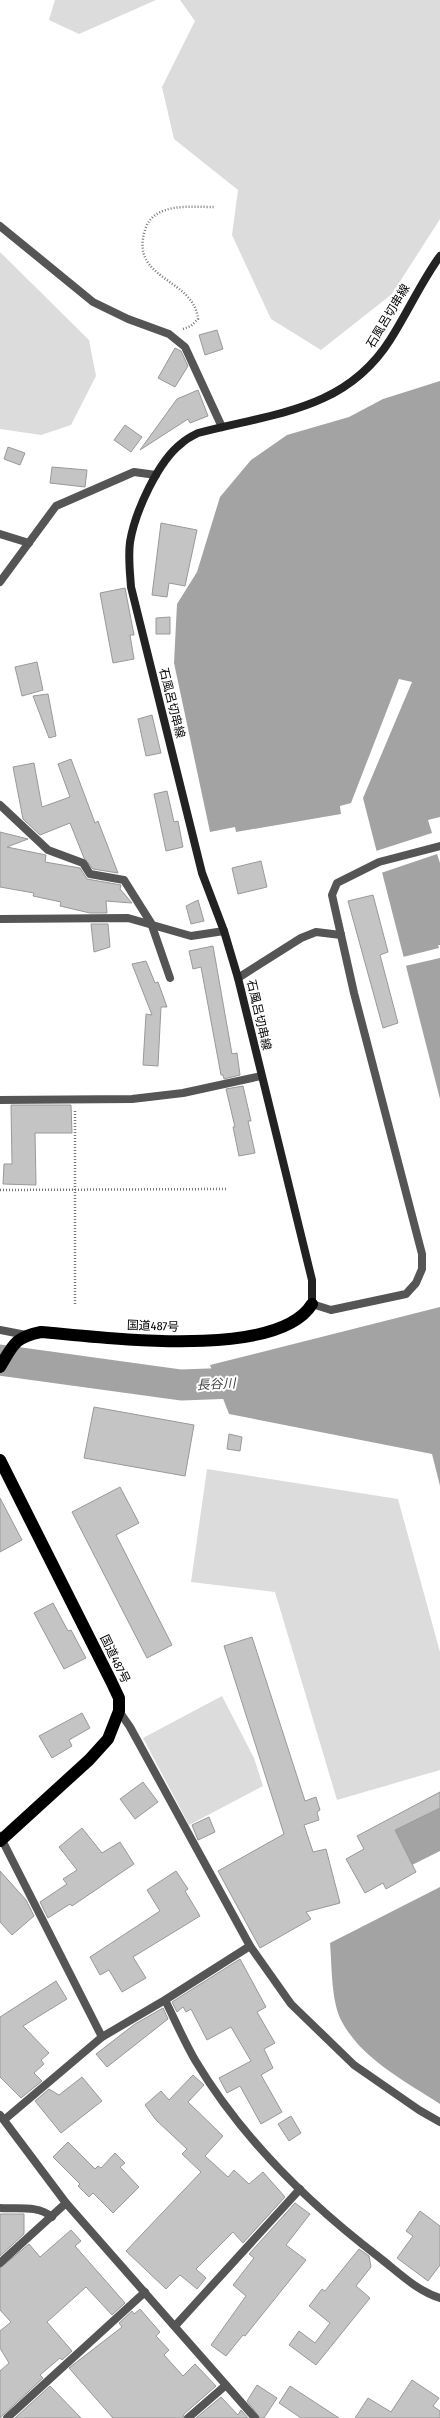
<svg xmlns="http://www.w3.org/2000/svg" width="440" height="2418" viewBox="0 0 440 2418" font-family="'Fira Sans Condensed','Noto Sans JP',sans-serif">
<rect width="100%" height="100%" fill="#fff"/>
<!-- green -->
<g fill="#dcdcdc">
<polygon points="55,0 156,0 79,34 49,20"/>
<polygon points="180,0 440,0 440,219 392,294 321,350 271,319 232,235 238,190 174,139 162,87 195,21"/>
<polygon points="0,252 89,340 96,376 71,425 41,435 0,429"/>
<polygon points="207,1469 398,1499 440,1652 440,1770 337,1800 275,1592 191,1582"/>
<polygon points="222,1696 254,1758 263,1786 189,1825 143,1738"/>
</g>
<!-- water -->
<g fill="#a3a3a3">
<polygon points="440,381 440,1099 363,798 412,682 399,679 351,803 340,806 341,814 236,832 235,827 210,832 174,663 177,604 197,572 220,497 251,460 287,435 349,417 383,399"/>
<polygon points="440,1307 440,1486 432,1454 229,1414 210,1365"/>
<polygon points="440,1808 440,1851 412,1865 395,1830"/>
<path d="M 440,1887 L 440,2104 C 405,2081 363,2060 342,2022 C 331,2002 332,1966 330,1943 Z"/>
</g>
<!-- pier -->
<g fill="#fff">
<polygon points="440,817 440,863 437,854 381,873 376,851 432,833 428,820"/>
<polygon points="438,945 440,945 440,958 405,966 403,957 439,948"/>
</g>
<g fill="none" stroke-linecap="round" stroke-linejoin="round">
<!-- river -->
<polyline stroke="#a3a3a3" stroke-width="31" points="0,1360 181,1385 260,1382"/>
</g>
<!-- building -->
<g fill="#c4c4c4" stroke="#999">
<polygon points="217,330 223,349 205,355 199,335"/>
<polygon points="175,348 181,351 188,366 175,387 158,378"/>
<polygon points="198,390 208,416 190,423 188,419 140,450 177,399"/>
<polygon points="125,425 142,437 131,452 114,440"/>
<polygon points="8,447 25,453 20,465 4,459"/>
<polygon points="52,467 87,470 85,487 50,483"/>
<polygon points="161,523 197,530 185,586 169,583 167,597 152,595"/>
<polygon points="125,588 134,635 130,635 134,659 113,663 100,593"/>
<polygon points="170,617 170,634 156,634 156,618"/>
<polygon points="37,662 43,690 22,696 15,667"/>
<polygon points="48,694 56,736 49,738 33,696"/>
<polygon points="152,715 161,753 146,756 138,719"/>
<polygon points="71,759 95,823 98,821 118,873 93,869 84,858 70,823 40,835 23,819 13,767 34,763 42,807 70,797 58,764"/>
<polygon points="167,791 174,822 178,821 183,847 166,851 154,794"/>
<polygon points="0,832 28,839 7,847 46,855 45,862 80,868 87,879 121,885 120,889 132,903 106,901 107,913 90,913 60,906 61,902 33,896 34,893 0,887"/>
<polygon points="261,861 267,887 238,894 232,868"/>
<polygon points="373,895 388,952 380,955 398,1023 383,1028 348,901"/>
<polygon points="198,900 204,921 191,924 186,906"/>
<polygon points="91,924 108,924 110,947 94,952"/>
<polygon points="213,946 232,1054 237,1053 240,1075 224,1079 223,1075 221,1075 201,967 193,969 189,951"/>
<polygon points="146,961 153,978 155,983 158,982 167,1007 161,1007 158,1066 143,1065 146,1014 152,1015 132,964"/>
<polygon points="243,1086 251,1121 248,1121 255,1153 239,1156 233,1127 235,1127 226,1089"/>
<polygon points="11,1105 71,1105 72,1133 35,1133 36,1185 3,1184 4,1164 12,1164"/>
<polygon points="94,1407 194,1425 185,1476 84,1458"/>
<polygon points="229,1434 242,1437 240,1451 227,1449"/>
<polygon points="120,1487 139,1523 116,1535 172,1645 147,1658 72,1512"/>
<polygon points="0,1498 22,1540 0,1552"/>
<polygon points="53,1603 68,1631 71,1630 86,1658 64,1669 34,1613"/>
<polygon points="252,1637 305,1801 316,1797 320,1810 317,1812 319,1820 304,1825 313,1852 326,1849 340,1903 306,1912 311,1919 260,1948 218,1871 284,1834 224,1646"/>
<polygon points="82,1713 90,1728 69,1740 72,1746 52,1758 39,1736"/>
<polygon points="143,1782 158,1802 135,1819 120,1799"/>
<polygon points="440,1792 440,1808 395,1830 416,1872 386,1889 383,1883 365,1893 346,1859 364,1849 357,1836"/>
<polygon points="209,1817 215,1832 198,1840 192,1825"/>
<polygon points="82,1828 102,1853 120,1842 134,1864 72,1906 70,1904 48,1918 40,1902 67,1884 63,1879 77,1870 59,1847"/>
<polygon points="0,1871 26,1900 34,1916 12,1935 0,1922"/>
<polygon points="176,1871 188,1889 185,1891 200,1916 133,1957 146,1978 122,1992 109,1970 100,1975 90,1957 160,1911 147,1890"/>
<polygon points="240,1959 266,2007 257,2012 275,2043 264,2049 273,2068 261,2075 282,2112 261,2124 240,2086 227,2093 219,2078 251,2061 231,2027 207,2040 191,2009 186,2012 183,2007 177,2012 172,2002"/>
<polygon points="56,1981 67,1999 23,2026 49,2053 41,2060 44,2064 34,2073 42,2081 21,2098 0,2077 0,2017"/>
<polygon points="163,2008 168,2019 107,2067 96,2054 135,2024"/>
<polygon points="193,2075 204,2085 188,2102 223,2136 205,2156 228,2177 234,2170 249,2184 263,2172 285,2197 243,2243 233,2232 196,2269 206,2278 197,2289 180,2275 166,2289 126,2251 201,2172 182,2154 187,2149 156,2120 145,2105 161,2091 169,2100"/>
<polygon points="82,2077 102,2101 61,2133 35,2101 49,2089 59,2095"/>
<polygon points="291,2116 301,2133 289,2141 278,2124"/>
<polygon points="68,2142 95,2169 98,2166 101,2168 115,2153 125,2163 120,2167 139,2187 113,2213 93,2193 89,2197 78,2186 80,2184 53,2157"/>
<polygon points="295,2203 310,2214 286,2245 306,2260 245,2336 243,2335 226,2356 211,2345 246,2296 233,2285 254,2258 249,2254"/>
<polygon points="420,2211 440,2226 440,2265 428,2281 397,2258 413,2236 406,2231"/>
<polygon points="0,2214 24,2214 24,2234 0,2256"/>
<polygon points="71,2230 81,2241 75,2246 125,2303 112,2315 86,2287 47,2322 72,2351 62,2360 60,2358 40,2375 43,2378 0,2418 0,2371 9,2363 0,2348 0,2331 11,2322 0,2310 0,2268 29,2244 40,2257"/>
<polygon points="359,2249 369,2256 371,2267 356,2286 370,2298 316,2365 289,2345 299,2331 315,2343 330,2323 309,2306 322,2289 325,2291"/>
<polygon points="140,2309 160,2332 156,2336 169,2350 164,2355 183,2376 195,2364 216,2386 184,2414 183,2418 113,2418 69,2368 122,2327 119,2323 132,2311 134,2314"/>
<polygon points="412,2380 439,2398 433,2406 440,2411 440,2418 355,2418 368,2398 391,2412"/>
<polygon points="257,2385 277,2398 264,2418 260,2418 247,2401"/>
<polygon points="50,2386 81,2418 15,2418"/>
<polygon points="290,2386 339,2418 301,2418 279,2403"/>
<polygon points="221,2397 238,2415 241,2410 248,2418 196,2418"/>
</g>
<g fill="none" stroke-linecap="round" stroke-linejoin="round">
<!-- path -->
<g stroke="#777" stroke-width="2.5" stroke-dasharray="1 2" stroke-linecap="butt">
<path d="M 183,329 L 191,326 L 198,319 C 194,278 129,280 145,230 C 153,202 191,207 214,207"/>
<polyline points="0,1190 227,1189"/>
<polyline points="75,1304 75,1111"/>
</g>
<!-- lane -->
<g stroke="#555" stroke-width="8">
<polyline points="238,978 301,938 316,932 341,935"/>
<polyline points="312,1304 331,1310 406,1294 416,1283 422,1269 422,1254 354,993 332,895 337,883 379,862 440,846"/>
</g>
<!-- street -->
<g stroke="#555" stroke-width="8">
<polyline points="0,226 93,302 128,319 169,334 185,347 222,427"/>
<polyline points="0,534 29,543"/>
<polyline points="0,582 56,506 134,472 156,475"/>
<polyline points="0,805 48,850 83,863 90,874 124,880 151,923 170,978"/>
<polyline points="0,919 128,918 191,936 224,931"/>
<polyline points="0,1100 132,1099 183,1093 261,1076"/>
<polyline points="0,1330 26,1335"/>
<polyline points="119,1711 130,1727 250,1946 291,2004 354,2065 419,2110 440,2122"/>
<polyline points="0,1836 102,2037"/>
<path d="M 165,2000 C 175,2020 184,2041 195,2060 C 241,2137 309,2204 380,2258 C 398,2272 417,2291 440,2298"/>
<polyline points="0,2115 66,2203 255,2418"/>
<polyline points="4,2120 102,2037 165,2000 250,1946"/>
<path d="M 0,2208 C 18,2209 38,2205 52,2217"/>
<polyline points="0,2263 66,2203"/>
<polyline points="175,2326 300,2189"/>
<polyline points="7,2418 145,2292"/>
<polyline points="188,2418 226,2385"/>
</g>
<!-- secondary -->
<path stroke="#222" stroke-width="8" d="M 312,1304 L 312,1280 L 238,978 L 224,931 L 202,873 L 131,587 C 130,572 128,557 130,542 C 135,512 158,461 182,443 C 186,439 192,436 198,433 C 273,413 345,411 390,340 C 408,312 421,282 440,256"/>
<!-- highway -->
<g stroke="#000" stroke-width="12">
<path d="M 0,1367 C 13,1345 15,1337 41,1332 C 101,1337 277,1361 312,1304"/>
<polyline points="0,1460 111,1681 119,1698 119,1711 108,1739 89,1760 0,1841"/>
</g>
</g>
<g text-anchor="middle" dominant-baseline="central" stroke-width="4" stroke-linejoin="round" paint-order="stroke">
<!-- street labels -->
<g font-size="12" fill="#000" stroke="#fff">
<text transform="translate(388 316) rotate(-59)">石風呂切串線</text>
<text transform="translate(172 703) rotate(76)">石風呂切串線</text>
<text transform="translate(259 1015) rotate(77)">石風呂切串線</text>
<text transform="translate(153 1326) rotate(2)">国道487号</text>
<text transform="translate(115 1659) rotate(64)">国道487号</text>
</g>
<!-- water labels -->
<g font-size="13" font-style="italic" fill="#444" stroke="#fff">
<text transform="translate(216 1384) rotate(-3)">長谷川</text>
</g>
</g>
</svg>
